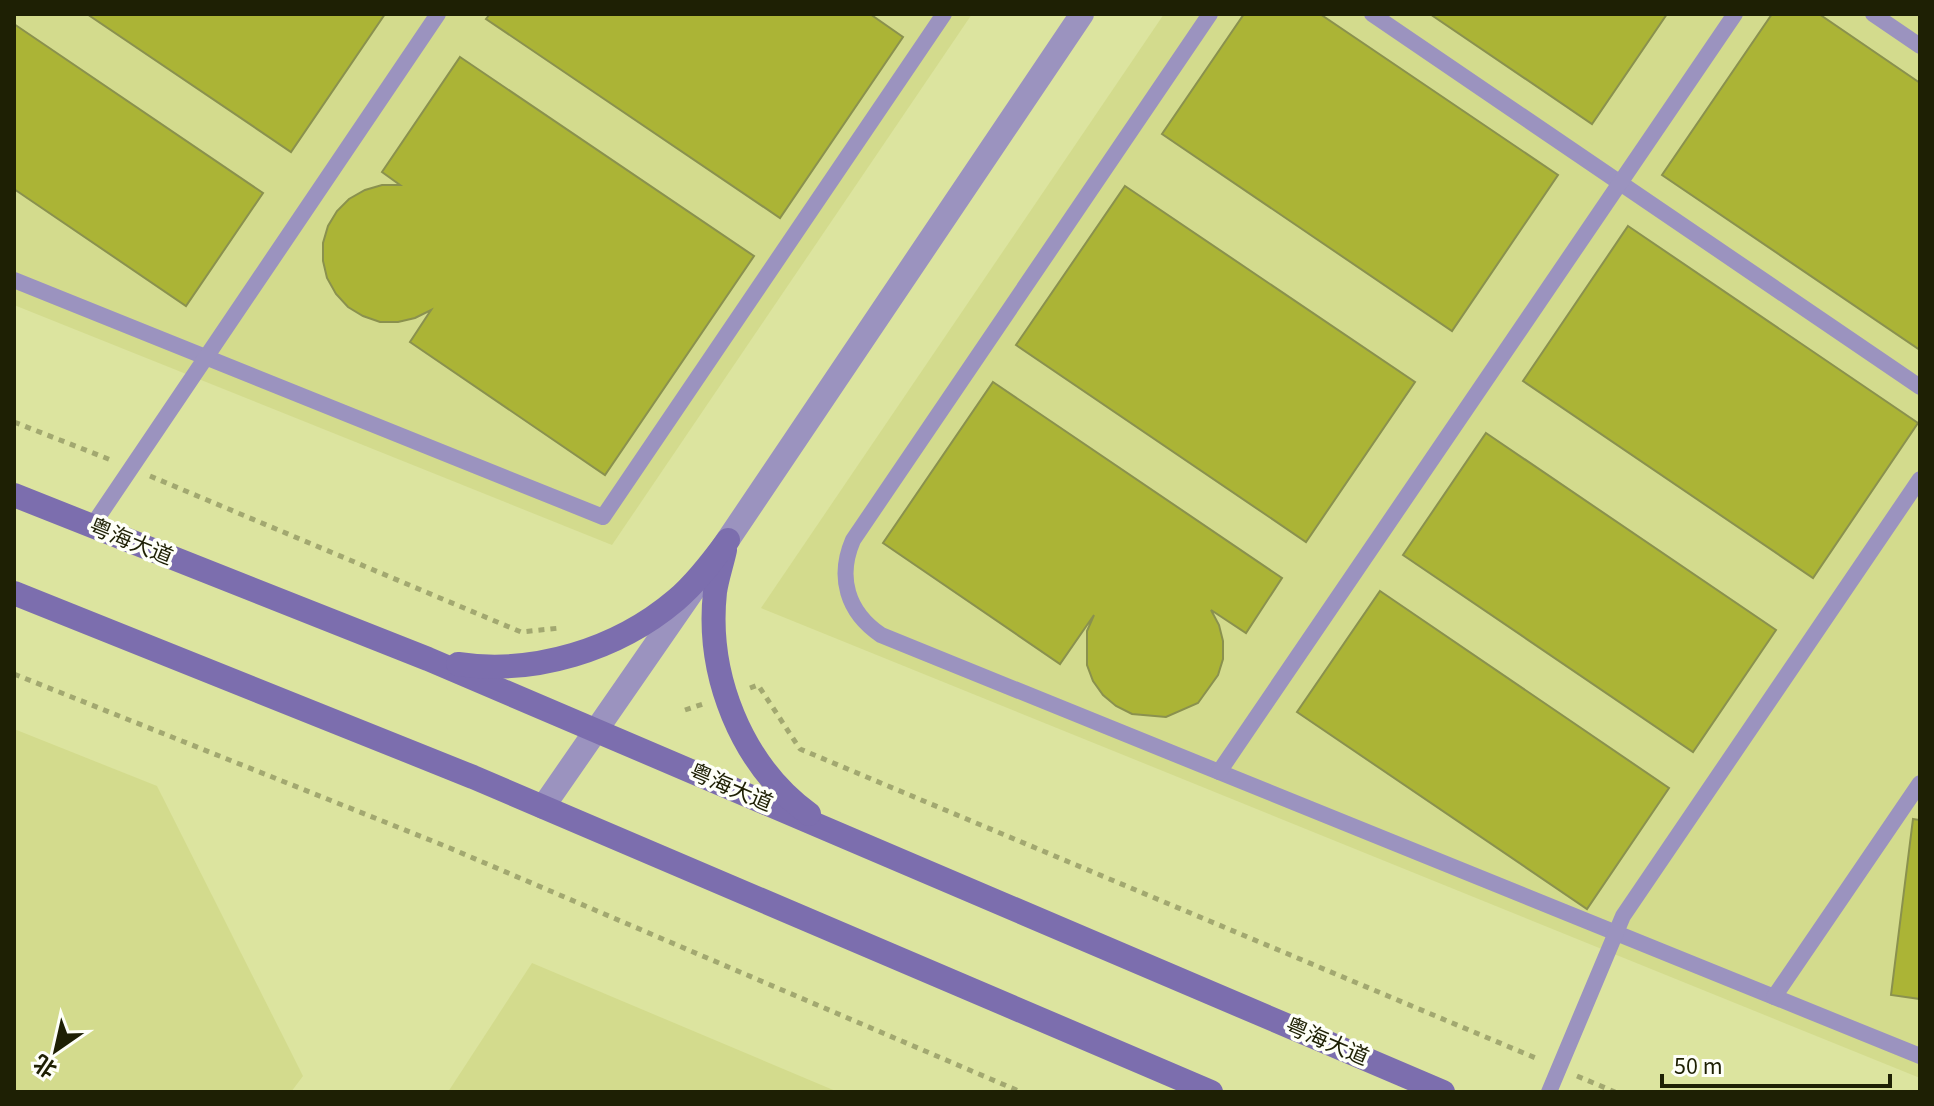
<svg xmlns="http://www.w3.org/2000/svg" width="1934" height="1106" viewBox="0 0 1934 1106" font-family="'Source Sans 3','Noto Sans SC',sans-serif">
<rect width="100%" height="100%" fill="#dce49f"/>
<!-- built -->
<g fill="#d3db8d">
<polygon points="14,14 972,14 612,545 14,305"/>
<polygon points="1164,14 1920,14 1920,1078 761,608"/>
<polygon points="14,729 157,786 303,1076 291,1092 14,1092"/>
<polygon points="532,963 838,1092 448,1092"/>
</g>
<!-- building -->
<g fill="#abb436" stroke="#8a914e" stroke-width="2">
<polygon points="87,14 385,14 291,152"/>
<polygon points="490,14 870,14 903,37 780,218 486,19"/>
<polygon points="1244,14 1320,14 1558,175 1452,331 1162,134"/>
<polygon points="1430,14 1667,14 1592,124"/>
<polygon points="1772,14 1819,14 1920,83 1920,350 1662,175"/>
<polygon points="14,24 263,193 186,306 14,189"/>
<polygon points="460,57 754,256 605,475 410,342 431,310 415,318 398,322 380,322 363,316 348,307 336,294 327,278 323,261 323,243 328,226 337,211 349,199 365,190 382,185 400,185 382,172"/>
<polygon points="1125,186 1415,382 1306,542 1016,345"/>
<polygon points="1628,226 1918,423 1813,578 1523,381"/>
<polygon points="993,382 1282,578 1246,633 1211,610 1219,625 1223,641 1223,659 1218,675 1198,703 1166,717 1132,714 1116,706 1103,695 1093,681 1087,665 1087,631 1094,615 1060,664 883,543"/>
<polygon points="1486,433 1776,630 1693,752 1403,555"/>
<polygon points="1380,591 1669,788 1587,909 1297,712"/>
<polygon points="1913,819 1920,820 1920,999 1891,995"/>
</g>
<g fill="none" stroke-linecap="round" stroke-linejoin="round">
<!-- path -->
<g stroke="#a2a870" stroke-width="5" stroke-dasharray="6 6" stroke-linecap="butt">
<polyline points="14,422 111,460"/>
<polyline points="150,476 521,632 560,628"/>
<polyline points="14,674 445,846 1021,1092"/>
<polyline points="750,688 758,685 800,749 1538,1059"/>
<polyline points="685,710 703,704"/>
<polyline points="1577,1076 1615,1092"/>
</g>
<!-- lane -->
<g stroke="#9b93bf" stroke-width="16">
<path d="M 1210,14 L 853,540 C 837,577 847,612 881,635 L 1920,1056"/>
<polyline points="1372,14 1920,387"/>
<polyline points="1873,14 1920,46"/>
<polyline points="14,280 603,517 944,14"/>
<polyline points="92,526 438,14"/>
<polyline points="1219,772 1735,14"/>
<polyline points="1774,997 1920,783"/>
<polyline points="1549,1092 1623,916 1920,479"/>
</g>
<!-- street -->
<g stroke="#9b93bf" stroke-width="24">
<polyline points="717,556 1082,14"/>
<polyline points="543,807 694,589"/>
</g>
<!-- secondary -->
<g stroke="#7c6eae" stroke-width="24">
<polyline points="14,495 428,659 1443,1092"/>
<path d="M 725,550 C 722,564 717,578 715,592 C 706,675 741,764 809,814"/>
<polyline points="14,593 473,777 1211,1092"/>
<path d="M 458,664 C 534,675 617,650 676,600 C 696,583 712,562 728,540"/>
</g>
</g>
<g text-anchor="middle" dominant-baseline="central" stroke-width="7" stroke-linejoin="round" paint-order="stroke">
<!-- street labels -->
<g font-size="22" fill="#1e2004" stroke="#fefff8">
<text transform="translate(131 542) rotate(22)">粤海大道</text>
<text transform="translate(731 788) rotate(23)">粤海大道</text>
<text transform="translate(1327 1042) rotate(23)">粤海大道</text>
</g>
</g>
<!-- border -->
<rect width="1934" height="1106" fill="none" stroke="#1e2004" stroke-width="32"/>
<!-- north arrow -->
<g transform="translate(56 1050) rotate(214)" stroke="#fefff8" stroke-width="6" paint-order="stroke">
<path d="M0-6L14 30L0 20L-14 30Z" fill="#1e2004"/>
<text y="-12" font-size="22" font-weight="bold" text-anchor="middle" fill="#1e2004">北</text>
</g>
<!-- scale -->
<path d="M1662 1074v12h228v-12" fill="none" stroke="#1e2004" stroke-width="4"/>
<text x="1674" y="1074" font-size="24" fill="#1e2004" stroke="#fefff8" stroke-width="6" paint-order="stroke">50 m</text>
</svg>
